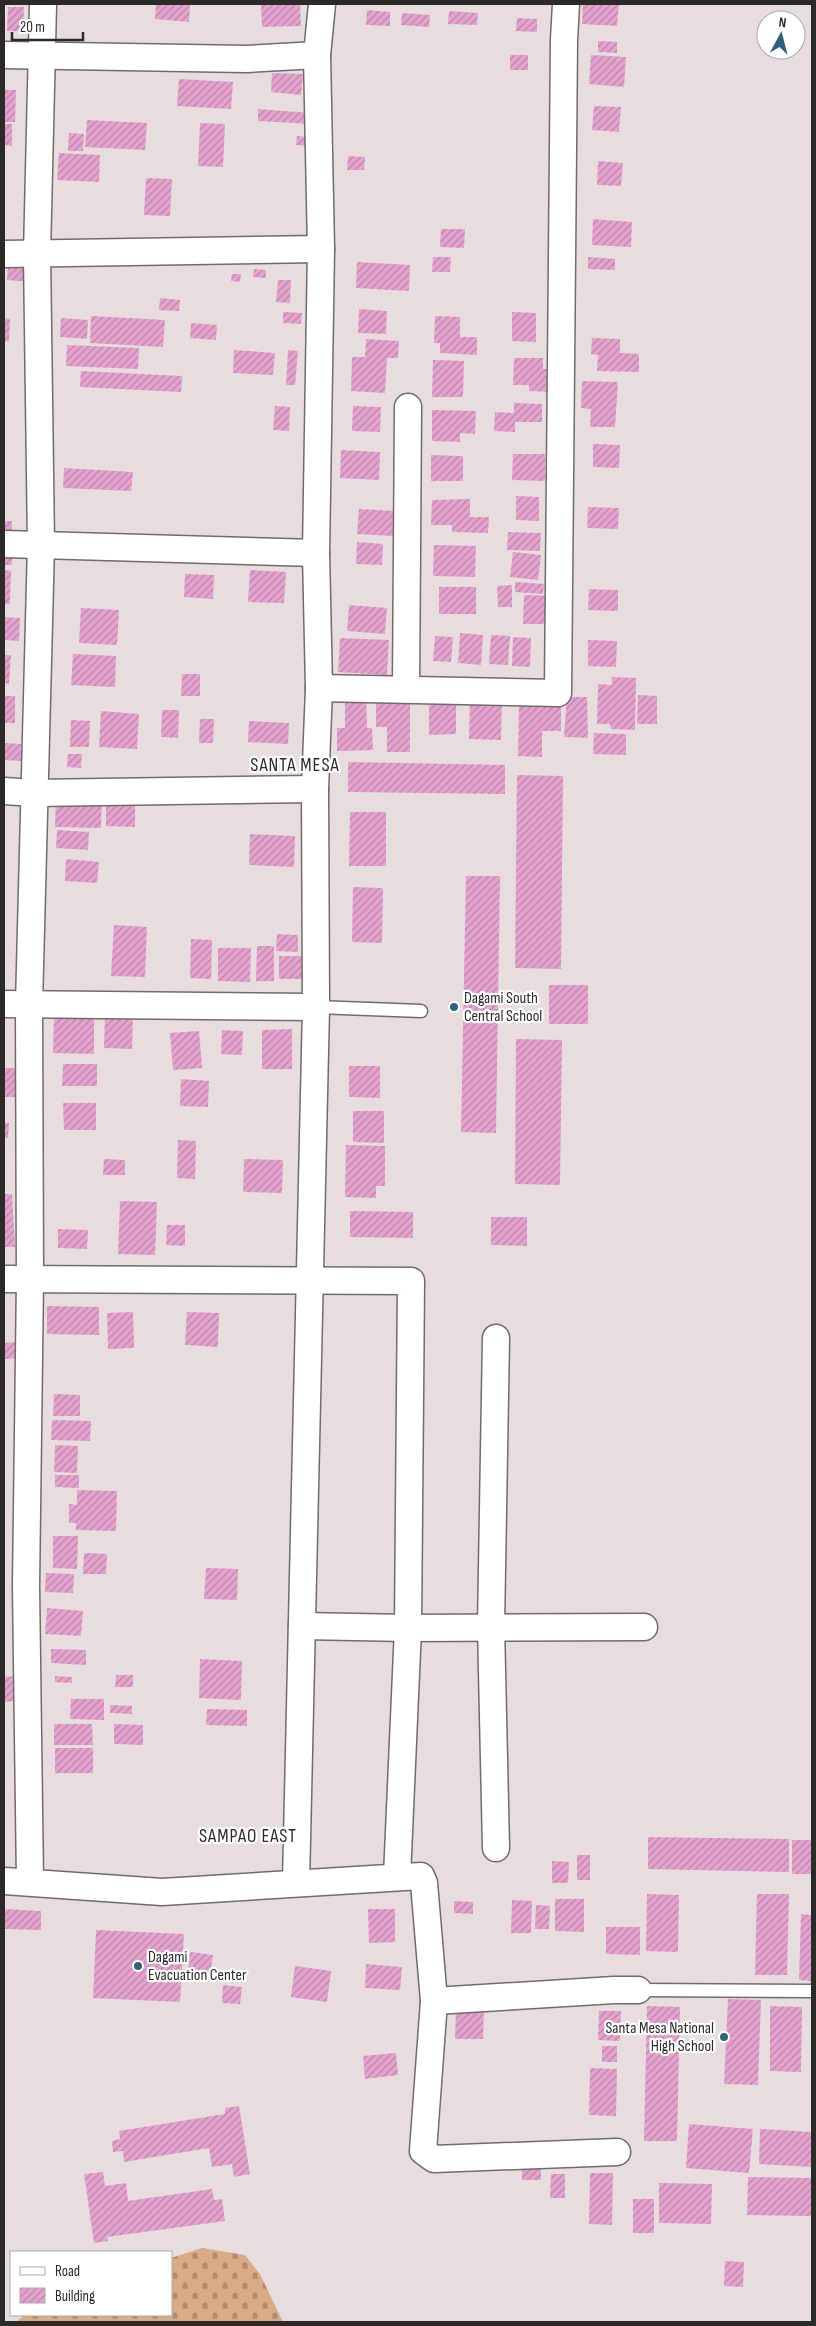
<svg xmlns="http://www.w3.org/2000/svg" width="816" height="2326" viewBox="0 0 816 2326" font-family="'Sofia Sans Condensed',sans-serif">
<defs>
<pattern id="cemetery-stones" width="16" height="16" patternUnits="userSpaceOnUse" patternTransform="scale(1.25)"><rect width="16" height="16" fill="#dbab87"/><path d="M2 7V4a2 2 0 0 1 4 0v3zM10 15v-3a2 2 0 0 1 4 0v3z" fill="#b28b6e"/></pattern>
<pattern id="building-hatch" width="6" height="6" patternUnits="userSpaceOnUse" patternTransform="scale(1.25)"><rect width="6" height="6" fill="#e5a3ce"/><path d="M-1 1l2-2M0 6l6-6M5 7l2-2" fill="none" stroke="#ba85a7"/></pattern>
</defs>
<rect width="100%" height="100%" fill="#e7dddf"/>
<!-- cemetery -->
<polygon fill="url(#cemetery-stones)" points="202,2248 245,2255 260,2274 283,2322 16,2322 25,2315 171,2315 171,2258"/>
<!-- building -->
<g fill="url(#building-hatch)">
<polygon points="156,4 190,4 189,22 155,19"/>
<polygon points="261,4 300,4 301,26 262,27"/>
<polygon points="583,4 619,4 617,26 582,24"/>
<polygon points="8,7 24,7 23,31 7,31"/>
<polygon points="367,10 390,12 390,26 366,25"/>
<polygon points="449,11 478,13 477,25 448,24"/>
<polygon points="402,13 430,15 429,27 401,25"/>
<polygon points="517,18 537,19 537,32 516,31"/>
<polygon points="598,41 617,42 617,53 598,52"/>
<rect x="510" y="55" width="18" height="15"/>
<polygon points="591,55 626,57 624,87 589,84"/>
<polygon points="272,73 303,74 301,95 271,92"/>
<polygon points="179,79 233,82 231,109 177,106"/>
<polygon points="4,90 16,90 15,122 4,122"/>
<polygon points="594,106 621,107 619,132 592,130"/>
<polygon points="258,109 311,113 310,124 258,121"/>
<polygon points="87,120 147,123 145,150 85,147"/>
<polygon points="200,123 225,124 223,167 198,166"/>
<polygon points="4,124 12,124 12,146 4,145"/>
<polygon points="69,133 84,134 83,151 68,151"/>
<polygon points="297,136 308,137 308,146 296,145"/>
<polygon points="59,153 100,155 99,182 57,180"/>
<polygon points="348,156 365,157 364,170 347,170"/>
<polygon points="598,161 623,163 621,186 597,185"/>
<polygon points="146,178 172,179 170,216 144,215"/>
<polygon points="593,219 632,222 631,247 592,245"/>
<polygon points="441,229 465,229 464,248 440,247"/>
<polygon points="433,257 451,257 450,272 432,272"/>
<polygon points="588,257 615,259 615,270 588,269"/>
<polygon points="8,262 32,264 30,282 7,280"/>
<polygon points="357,262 410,265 409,291 356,288"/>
<polygon points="254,269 266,270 266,278 253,277"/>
<polygon points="232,274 241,274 240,282 231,281"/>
<polygon points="278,280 291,280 290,303 276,302"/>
<polygon points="160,298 180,300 179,311 159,310"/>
<polygon points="359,309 387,311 386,334 358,333"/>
<polygon points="283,312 302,313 301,324 283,323"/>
<polygon points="512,312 536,313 536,342 512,341"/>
<polygon points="91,316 165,320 163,347 90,343"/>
<polygon points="435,316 460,317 460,337 477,337 477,355 440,353 440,343 434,343"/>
<polygon points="4,318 10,319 9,342 4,341"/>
<polygon points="61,318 88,320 87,339 60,337"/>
<polygon points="191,323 217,325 216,340 190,338"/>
<polygon points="592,338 620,339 620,353 639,354 639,372 597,371 598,355 591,354"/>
<polygon points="366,339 399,341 398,358 387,358 385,393 351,391 352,357 365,357"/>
<polygon points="67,345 139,348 138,369 66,366"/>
<polygon points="234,350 275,353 273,375 233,373"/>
<polygon points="288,350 298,351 295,385 286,385"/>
<polygon points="514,358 543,358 543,369 553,369 552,392 529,391 529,385 513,385"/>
<polygon points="433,360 464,361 463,397 432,397"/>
<polygon points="81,371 182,376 181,392 80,387"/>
<polygon points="582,381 618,382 615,427 590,427 591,409 581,408"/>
<polygon points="514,403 542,404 542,422 515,422 515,432 494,431 495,412 514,413"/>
<polygon points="275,406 290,407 289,431 273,430"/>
<polygon points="353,406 381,407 380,432 352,431"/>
<polygon points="432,410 476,411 475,434 460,433 460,442 432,441"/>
<polygon points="593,444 620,445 619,468 593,467"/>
<polygon points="341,450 380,452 379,480 340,478"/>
<polygon points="513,454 545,454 545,481 512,480"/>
<polygon points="431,455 463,456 463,481 431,481"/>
<polygon points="64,468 133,472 131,491 63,488"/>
<polygon points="516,496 539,497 539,521 516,520"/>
<polygon points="470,499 470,517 489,517 488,533 452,532 452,525 431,525 432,500"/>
<polygon points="588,507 619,508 618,529 587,528"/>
<polygon points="359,509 394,511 393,536 357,534"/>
<polygon points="4,521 12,521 11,543 4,543"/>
<polygon points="508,532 541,533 540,551 507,550"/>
<polygon points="357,542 383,544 382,565 356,564"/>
<polygon points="434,545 476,546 475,577 433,576"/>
<polygon points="4,547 13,547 12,565 4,565"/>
<polygon points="513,552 541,555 538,580 510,577"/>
<polygon points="4,570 11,571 10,604 4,604"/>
<polygon points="250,570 286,572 284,603 248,602"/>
<polygon points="185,574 214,575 213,599 184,597"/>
<polygon points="515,582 544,584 543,594 515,592"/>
<polygon points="512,585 512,607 498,607 497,586"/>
<rect x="439" y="587" width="37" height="27"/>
<polygon points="589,589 618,590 618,611 588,610"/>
<polygon points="524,595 555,596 554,624 523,624"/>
<polygon points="349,605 387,608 385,634 347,631"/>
<polygon points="81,608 119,610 117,645 79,643"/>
<polygon points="4,617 20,618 19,641 4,640"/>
<polygon points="460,633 483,635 481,665 458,663"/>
<polygon points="491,635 510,636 508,665 489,664"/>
<polygon points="435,636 453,637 451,662 433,661"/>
<polygon points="513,637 531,638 530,667 512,666"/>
<polygon points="340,638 389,640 387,675 338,672"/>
<polygon points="588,640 617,641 616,667 588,666"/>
<polygon points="73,654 116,656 115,687 71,685"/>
<polygon points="4,655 11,655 9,684 4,683"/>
<polygon points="182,674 200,674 200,696 181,696"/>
<polygon points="612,677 636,678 635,730 611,729 610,724 597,724 598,684 612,685"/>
<polygon points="345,695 366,695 367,728 372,728 373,750 337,751 337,728 345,728"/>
<polygon points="376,695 410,695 410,752 387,752 387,727 376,727"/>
<polygon points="638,695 657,696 657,724 637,724"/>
<rect x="4" y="696" width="11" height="27"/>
<polygon points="470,697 502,697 501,740 469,739"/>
<polygon points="567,697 587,697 588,738 564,737"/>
<polygon points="429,705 456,705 456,734 429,735"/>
<polygon points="519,705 561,706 561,731 542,731 542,757 518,756"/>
<polygon points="162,710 179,710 178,738 161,737"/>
<polygon points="101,711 139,714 137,749 99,747"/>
<polygon points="200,719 214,719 213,743 199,743"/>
<polygon points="71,720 90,721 89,747 70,747"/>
<polygon points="249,721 289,723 288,744 248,742"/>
<polygon points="594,733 626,734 626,755 593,754"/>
<polygon points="4,743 21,744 21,761 4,760"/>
<polygon points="68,754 82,754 81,768 67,767"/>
<polygon points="348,762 505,765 505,794 348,792"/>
<polygon points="517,775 563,776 561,969 515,968"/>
<polygon points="56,796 102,797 101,828 55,827"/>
<polygon points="106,798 135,798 135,827 106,826"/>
<polygon points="350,812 386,812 386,866 349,866"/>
<polygon points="57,830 89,832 88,850 56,848"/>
<polygon points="250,834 295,836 294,867 249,865"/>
<polygon points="66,859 99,862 97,883 65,881"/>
<polygon points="466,876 500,876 496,1133 461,1132"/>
<polygon points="353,887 383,888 382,943 352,942"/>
<polygon points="114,925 147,927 145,977 111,976"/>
<polygon points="277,934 298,935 298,952 276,951"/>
<polygon points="191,939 212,940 211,979 190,978"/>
<polygon points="257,946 274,946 274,981 256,981"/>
<polygon points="218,948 251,948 250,982 218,981"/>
<rect x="279" y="956" width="27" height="23"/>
<rect x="549" y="985" width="39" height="39"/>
<polygon points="54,1012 94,1013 94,1054 53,1053"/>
<polygon points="105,1014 133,1015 132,1049 104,1048"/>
<polygon points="292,1029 292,1069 262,1069 262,1030"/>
<polygon points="222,1030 243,1031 242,1055 221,1054"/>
<polygon points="199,1031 202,1068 173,1070 170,1033"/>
<polygon points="516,1039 562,1040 560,1185 515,1184"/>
<polygon points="63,1064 97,1064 97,1086 62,1086"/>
<polygon points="349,1066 380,1066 380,1098 349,1097"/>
<rect x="4" y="1068" width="15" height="29"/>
<polygon points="181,1079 209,1081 208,1107 180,1106"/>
<polygon points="63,1103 96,1103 96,1130 64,1130"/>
<polygon points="353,1111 384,1111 384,1143 353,1142"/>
<polygon points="4,1123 9,1123 8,1138 4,1138"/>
<polygon points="178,1140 196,1141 195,1179 177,1178"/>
<polygon points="346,1145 385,1146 385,1186 376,1186 376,1198 345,1197"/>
<polygon points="104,1159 125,1160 125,1175 103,1175"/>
<polygon points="244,1159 283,1160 282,1193 243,1192"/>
<polygon points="4,1194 12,1194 15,1247 4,1247"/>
<polygon points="120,1201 157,1202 155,1255 118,1254"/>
<polygon points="350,1211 413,1212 413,1238 350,1237"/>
<polygon points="491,1217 527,1217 527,1246 491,1245"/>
<polygon points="167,1225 185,1225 185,1246 166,1245"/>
<polygon points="58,1229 88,1230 87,1249 58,1248"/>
<polygon points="47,1306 99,1307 99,1335 47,1334"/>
<polygon points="133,1312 134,1348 108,1349 107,1313"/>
<polygon points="187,1312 219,1313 218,1347 185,1345"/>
<polygon points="20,1342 21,1358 4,1359 4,1343"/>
<polygon points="54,1394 80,1395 80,1416 53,1416"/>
<polygon points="52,1420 91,1421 90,1441 51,1440"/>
<polygon points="55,1445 78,1446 77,1473 54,1472"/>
<polygon points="55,1475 79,1475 79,1488 55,1487"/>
<polygon points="77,1490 117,1491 116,1531 76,1530 76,1523 69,1523 69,1504 77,1505"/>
<polygon points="53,1536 78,1536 77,1569 53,1568"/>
<polygon points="84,1553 107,1554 106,1574 83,1574"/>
<polygon points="206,1568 238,1569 237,1600 204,1599"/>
<polygon points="46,1573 74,1574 73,1593 45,1592"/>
<polygon points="47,1608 83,1611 81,1636 45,1634"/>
<polygon points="51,1649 86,1650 86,1665 51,1663"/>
<polygon points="200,1659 242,1661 241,1700 199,1698"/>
<polygon points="116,1675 133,1675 133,1687 115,1687"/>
<polygon points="14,1676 16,1701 4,1702 4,1677"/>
<polygon points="55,1676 72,1677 72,1683 55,1682"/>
<polygon points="71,1699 104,1699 104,1720 70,1719"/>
<polygon points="110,1705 132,1706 132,1714 110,1713"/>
<polygon points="207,1709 247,1710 247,1726 206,1725"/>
<polygon points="54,1724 92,1724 93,1745 54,1745"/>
<polygon points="114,1724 143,1725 143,1745 114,1744"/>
<rect x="55" y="1748" width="38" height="25"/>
<polygon points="648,1837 789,1839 789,1872 648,1869"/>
<rect x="792" y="1840" width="20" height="34"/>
<rect x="577" y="1855" width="13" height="25"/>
<polygon points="552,1861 569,1862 568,1883 552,1883"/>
<polygon points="647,1894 679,1895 678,1952 646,1951"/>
<polygon points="757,1894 789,1894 787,1975 755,1975"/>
<polygon points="555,1899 584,1899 584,1932 555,1931"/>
<polygon points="512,1900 532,1901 531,1933 511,1933"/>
<polygon points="454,1901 473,1902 473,1914 454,1913"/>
<polygon points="536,1905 550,1906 549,1929 535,1929"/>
<polygon points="4,1909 41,1911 41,1930 4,1929"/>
<polygon points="368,1909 395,1909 395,1942 369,1943"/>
<polygon points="801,1914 812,1915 812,1981 799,1980"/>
<polygon points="606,1927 640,1927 640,1955 606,1954"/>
<polygon points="96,1930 184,1934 180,2002 93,1998"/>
<polygon points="190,1952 213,1955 210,1975 188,1972"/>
<polygon points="366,1964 402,1967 400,1990 365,1988"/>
<polygon points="295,1966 331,1971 327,2002 291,1997"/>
<polygon points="223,1985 242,1987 240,2004 222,2003"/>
<polygon points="728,1999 761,2000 758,2085 724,2084"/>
<polygon points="647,2006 680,2007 677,2141 644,2141"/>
<polygon points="770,2006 802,2007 801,2072 770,2071"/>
<polygon points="456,2007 484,2008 483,2039 455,2039"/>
<polygon points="599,2011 621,2011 620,2041 598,2040"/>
<rect x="602" y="2046" width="15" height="16"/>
<polygon points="396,2053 398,2075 365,2079 363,2056"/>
<polygon points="590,2068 617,2069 616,2116 589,2115"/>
<polygon points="239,2106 250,2174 234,2177 232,2164 212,2167 209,2148 124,2162 123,2151 113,2152 112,2141 120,2139 119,2131 225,2114 225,2108"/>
<polygon points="689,2124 753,2129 749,2173 686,2168"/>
<polygon points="760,2129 812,2132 812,2167 759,2164"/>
<rect x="522" y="2159" width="19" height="21"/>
<polygon points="103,2172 105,2186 126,2183 128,2201 212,2189 214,2200 222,2199 225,2221 107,2237 108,2241 94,2243 84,2174"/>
<polygon points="590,2173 613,2173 612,2225 589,2224"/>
<polygon points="551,2174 565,2174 565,2198 550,2198"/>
<polygon points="748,2177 812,2178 812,2216 747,2215"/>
<polygon points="659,2183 712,2184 711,2224 659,2223"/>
<rect x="633" y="2199" width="21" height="34"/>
<polygon points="725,2261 744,2262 743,2287 724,2286"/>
</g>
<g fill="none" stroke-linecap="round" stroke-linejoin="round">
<!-- service casing -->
<g stroke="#736a6b" stroke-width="15">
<g id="service">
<polyline points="316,1007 421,1011"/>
<polyline points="638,1990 812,1991"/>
</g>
</g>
<!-- minor casing -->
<g stroke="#736a6b" stroke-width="29">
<g id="minor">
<polyline points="4,55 247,59 317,55"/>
<polyline points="4,254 321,249"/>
<polyline points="4,544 316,553"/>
<polyline points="319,688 558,693 564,40 566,4"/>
<polyline points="406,688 408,407"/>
<polyline points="4,791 35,793 315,789"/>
<polyline points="4,1004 316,1007"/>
<polyline points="4,1279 411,1281 408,1628 397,1877"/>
<polyline points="496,1338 491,1626 496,1848"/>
<polyline points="302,1626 408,1628 644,1627"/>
<polyline points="4,1881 162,1892 421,1876 424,1883 434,2001 423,2151 434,2159 617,2152"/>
<polyline points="30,1882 26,1587 30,1279 29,1005 41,545 37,254 43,4"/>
<polyline points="296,1883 316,1007 315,789 319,688 316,553 321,249 317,55 322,4"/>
<polyline points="434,2001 614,1990 638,1990"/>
</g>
</g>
<!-- service -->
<use href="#service" stroke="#fff" stroke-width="12"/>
<!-- minor -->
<use href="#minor" stroke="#fff" stroke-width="26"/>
</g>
<!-- markers -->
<g fill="#30617f" stroke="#fff" stroke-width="2">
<circle cx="454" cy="1007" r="5"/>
<circle cx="138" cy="1966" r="5"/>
<circle cx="724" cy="2037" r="5"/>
</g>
<g text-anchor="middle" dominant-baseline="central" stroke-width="4.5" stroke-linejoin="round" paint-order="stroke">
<!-- poi labels -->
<g font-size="16" fill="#2c2929" stroke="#fff" text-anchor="start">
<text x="464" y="998">Dagami South<tspan x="464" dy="18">Central School</tspan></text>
<text x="148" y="1957">Dagami<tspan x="148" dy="18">Evacuation Center</tspan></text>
<text x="714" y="2028" text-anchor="end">Santa Mesa National<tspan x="714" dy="18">High School</tspan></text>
</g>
<!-- quarter labels -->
<g font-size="19" letter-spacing="1" fill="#2c2929" stroke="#fff">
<text x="295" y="765">SANTA MESA</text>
<text x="248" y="1836">SAMPAO EAST</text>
</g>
</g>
<!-- border -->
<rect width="816" height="2326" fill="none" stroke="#2c2929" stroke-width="10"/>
<!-- legend -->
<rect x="10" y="2251" width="162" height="65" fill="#ffffff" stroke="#aba9a9"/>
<rect x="20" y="2267" width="25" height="8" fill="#ffffff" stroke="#aba9a9"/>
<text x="55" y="2276" font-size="15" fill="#2c2929">Road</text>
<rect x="20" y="2288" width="25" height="15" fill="url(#building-hatch)" stroke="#aba9a9"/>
<text x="55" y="2301" font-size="15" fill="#2c2929">Building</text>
<!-- north arrow -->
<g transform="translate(781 35) rotate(7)"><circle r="24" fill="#ffffff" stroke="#aba9a9"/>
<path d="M0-4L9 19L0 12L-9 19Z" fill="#30617f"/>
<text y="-8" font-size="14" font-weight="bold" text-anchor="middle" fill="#2c2929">N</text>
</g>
<!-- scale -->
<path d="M12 32v8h71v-8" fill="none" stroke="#2c2929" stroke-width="2.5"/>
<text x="20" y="32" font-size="15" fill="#2c2929" stroke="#ffffff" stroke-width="4" paint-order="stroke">20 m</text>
</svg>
